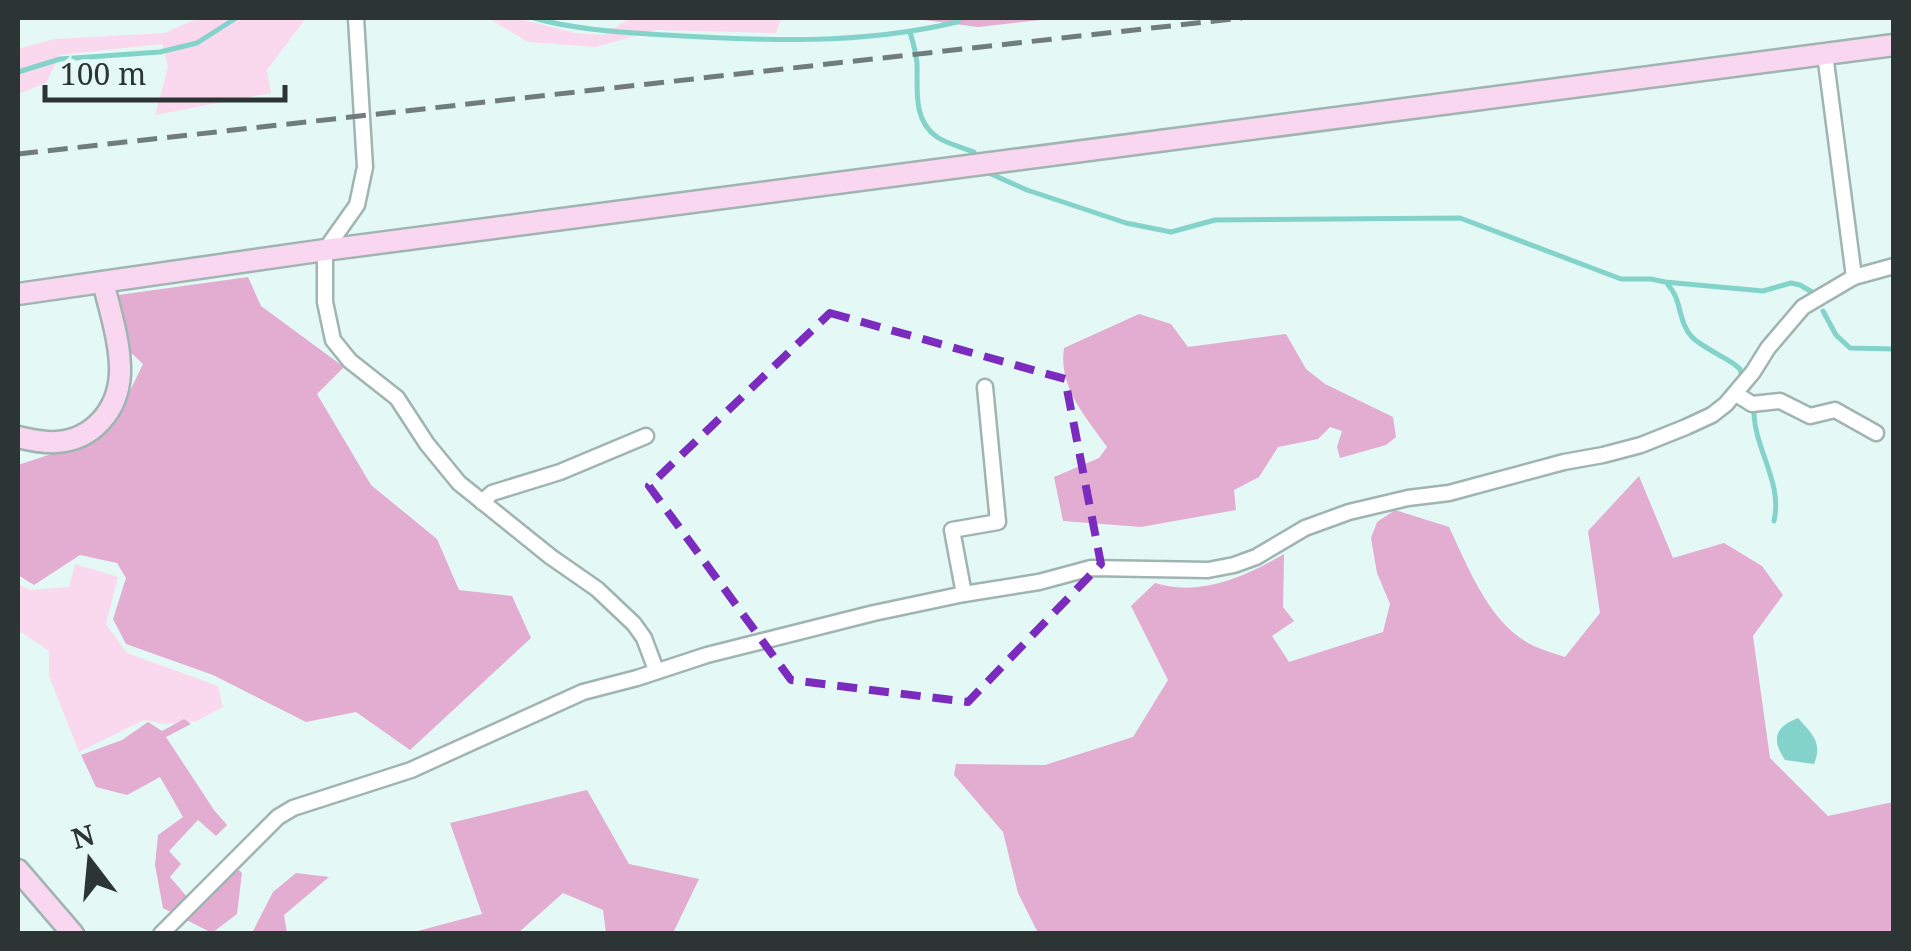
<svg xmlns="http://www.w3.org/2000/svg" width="1911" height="951" viewBox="0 0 1911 951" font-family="'Noto Serif',serif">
<rect width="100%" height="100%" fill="#e4f9f6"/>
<!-- green -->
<g fill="#fad9ef">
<polygon points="199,18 306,18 267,70 271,93 155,115 168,67 162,44 60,55 46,83 18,94 18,49 54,39 164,33"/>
<polygon points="488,18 520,18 520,19 576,33 603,35 630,18 781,18 776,33 656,30 596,47 528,42"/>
<polygon points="75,564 118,577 106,624 127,653 218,686 223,707 197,721 165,724 144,720 79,752 49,676 49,651 18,630 18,584 30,590 69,587"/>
</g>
<!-- forest -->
<g fill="#e3acd1">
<polygon points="927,18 1059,18 978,27 924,20"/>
<polygon points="248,277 261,306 344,367 317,394 371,485 437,539 459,590 512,596 531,638 410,750 356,712 306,722 213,675 126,644 113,619 126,578 117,563 80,555 34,585 18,575 18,465 79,445 114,424 143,364 125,347 118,295"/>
<path d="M 1139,314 L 1171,324 L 1188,347 L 1286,334 L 1306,369 L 1325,384 L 1393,417 L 1396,437 L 1386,445 L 1340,458 L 1337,447 L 1342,431 L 1330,427 L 1318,439 L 1278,447 L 1259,477 L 1234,490 L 1236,510 L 1141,527 L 1063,521 L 1054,477 L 1099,458 L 1107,447 C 1086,417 1058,387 1064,348 Z"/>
<path d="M 1639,476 L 1673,558 L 1724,543 L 1762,566 L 1783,595 L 1753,636 L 1770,758 L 1828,816 L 1893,802 L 1893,933 L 1038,933 L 1018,893 L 1003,832 L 954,775 L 956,764 L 1045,765 L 1133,737 L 1168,680 L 1131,606 L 1155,583 C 1200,597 1245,577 1284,554 L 1283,607 L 1294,621 L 1272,636 L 1289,662 L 1383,632 L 1390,604 L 1377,573 L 1371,538 L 1377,522 L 1395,510 L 1449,527 C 1468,567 1488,620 1528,643 C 1539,649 1553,653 1565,657 L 1600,613 L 1588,531 Z"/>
<polygon points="184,719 191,724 166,737 214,810 227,825 216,836 198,820 169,851 181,864 170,877 193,904 233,864 242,873 237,914 212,933 163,908 155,865 158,835 183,817 160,777 127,795 96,787 81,755 122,740 148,722 162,731"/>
<polygon points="587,790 629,864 699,879 673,933 606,933 603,910 563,893 518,933 410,933 482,914 450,823"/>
<polygon points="296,873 329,877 284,915 287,933 252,933 273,892"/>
</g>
<!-- water -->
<path fill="#83d3ca" d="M 1798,718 C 1812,734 1823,742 1814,764 L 1785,760 C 1771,739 1775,727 1798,718 Z"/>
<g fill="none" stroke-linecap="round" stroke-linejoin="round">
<!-- stream -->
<g stroke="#83d3ca" stroke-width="5">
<path d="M 534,18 C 576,30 621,32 665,35 C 762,41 862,45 957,22 L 961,18"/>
<path d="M 910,32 C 913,42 916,53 917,63 C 918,88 912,120 937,137 C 947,144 962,147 974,152"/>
<polyline points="18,72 60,59 160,52 197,43 236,18"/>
<polyline points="991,174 1027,190 1126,223 1171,232 1215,220 1460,218 1621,279 1651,279 1665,282 1763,291 1791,283 1800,285 1812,292"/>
<path d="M 1668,285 C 1682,299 1678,323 1692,337 C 1699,345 1724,357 1734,364 L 1740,369 L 1743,379"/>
<polyline points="1823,311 1836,335 1850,348 1894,349"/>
<path d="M 1754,413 C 1755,450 1783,483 1774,521"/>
</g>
<!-- street casing -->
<g stroke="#a0b4b1" stroke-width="19">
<g id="street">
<polyline points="356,18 365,167 357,205 325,250 325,302 333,340 350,361 397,398 427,444 459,483 551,557 597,589 634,624 644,638 656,670"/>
<polyline points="1825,54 1854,277"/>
<polyline points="1736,394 1752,404 1780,401 1810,416 1835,410 1876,433"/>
<polyline points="482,502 492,493 560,472 646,436"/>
<polyline points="964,594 952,530 998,522 985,387"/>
<polyline points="161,934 278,817 293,808 411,770 583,692 637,678 707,655 874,613 964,594 1039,582 1091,568 1208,570 1234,565 1256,557 1305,528 1349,512 1408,498 1449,493 1564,462 1603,455 1641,445 1686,427 1712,415 1726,404 1753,372 1768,348 1803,307 1854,277 1894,266"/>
</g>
</g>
<!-- secondary casing -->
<g stroke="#a0b4b1" stroke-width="25">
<g id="secondary">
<polyline points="18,294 325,250 1894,45"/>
<path d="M 18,437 C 30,440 43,443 56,442 C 93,440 118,410 120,374 C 121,344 110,311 103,282"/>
<polyline points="18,870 73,934"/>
</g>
</g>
<!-- street -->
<use href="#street" stroke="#fff" stroke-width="14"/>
<!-- secondary -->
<use href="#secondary" stroke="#f9d7f0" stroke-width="20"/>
<!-- rail -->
<polyline stroke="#707d7b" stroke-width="5" stroke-dasharray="20 10" stroke-linecap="butt" points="18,154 1242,18"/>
</g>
<!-- marked area -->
<path fill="none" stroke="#7b2cbf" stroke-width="8" stroke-dasharray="20 12" stroke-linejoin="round" d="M 830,313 L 1065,379 L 1101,564 L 968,702 L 791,680 L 649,486 Z"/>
<!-- border -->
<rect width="1911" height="951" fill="none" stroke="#2d3534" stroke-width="40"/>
<!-- north arrow -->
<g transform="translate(90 861) rotate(344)" stroke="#e4f9f6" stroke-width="8" paint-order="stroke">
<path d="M0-8L18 38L0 25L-18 38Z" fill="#2d3534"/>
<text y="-15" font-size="28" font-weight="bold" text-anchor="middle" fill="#2d3534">N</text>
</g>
<!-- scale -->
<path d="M45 85v15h240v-15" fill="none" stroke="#2d3534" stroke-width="5"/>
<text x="60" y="85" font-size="30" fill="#2d3534" stroke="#e4f9f6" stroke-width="8" paint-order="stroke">100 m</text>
</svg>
